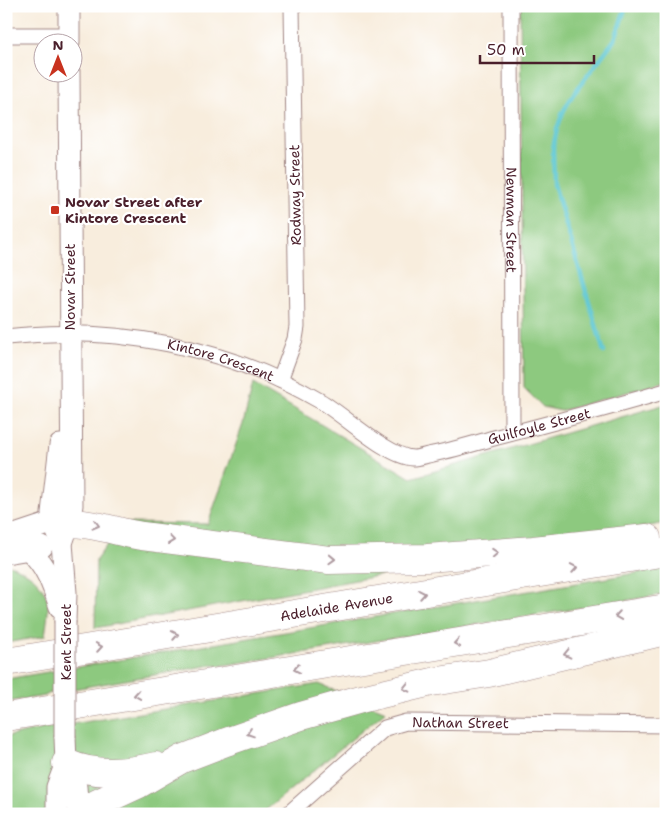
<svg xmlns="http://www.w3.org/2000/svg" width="672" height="820" viewBox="0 0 672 820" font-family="'Shantell Sans',sans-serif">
<rect width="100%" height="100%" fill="#fff"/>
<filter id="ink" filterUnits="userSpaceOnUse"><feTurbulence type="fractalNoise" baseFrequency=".02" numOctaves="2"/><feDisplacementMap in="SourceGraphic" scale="10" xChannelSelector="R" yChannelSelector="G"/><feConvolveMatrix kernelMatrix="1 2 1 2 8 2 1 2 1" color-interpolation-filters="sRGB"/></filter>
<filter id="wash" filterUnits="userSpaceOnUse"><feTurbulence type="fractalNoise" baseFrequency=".0096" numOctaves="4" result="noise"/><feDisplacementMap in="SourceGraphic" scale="20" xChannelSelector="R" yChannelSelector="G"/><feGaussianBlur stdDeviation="1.12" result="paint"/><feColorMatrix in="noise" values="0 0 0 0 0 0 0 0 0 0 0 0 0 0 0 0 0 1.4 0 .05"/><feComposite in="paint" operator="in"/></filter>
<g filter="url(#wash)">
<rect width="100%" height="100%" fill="#f8eddd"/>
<!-- green -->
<g fill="#8dc97f" stroke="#6c7455">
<polygon points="520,6 666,6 666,381 561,411 543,407 524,388"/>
<polygon points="253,384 411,478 666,404 666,523 95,628 96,560 123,523 208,524 243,424"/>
<path d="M 6,564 C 24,569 42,580 47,599 C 50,608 46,626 45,636 L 6,643 Z"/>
<polygon points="666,568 666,594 264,659 218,666 212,665 50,693 45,696 6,702 6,679"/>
<polygon points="319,684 386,711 261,814 6,814 6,737 41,729"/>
</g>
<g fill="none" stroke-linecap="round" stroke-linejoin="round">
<!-- stream -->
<polyline stroke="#5ac6d1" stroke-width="4.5" points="604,352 554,184 553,148 557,129 563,112 572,96 615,39 626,6"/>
</g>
</g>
<g filter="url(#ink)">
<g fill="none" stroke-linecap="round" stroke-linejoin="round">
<!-- minor casing -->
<g stroke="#a18684" stroke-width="17">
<g id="minor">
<path id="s1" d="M 511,6 L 512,433"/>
<polyline points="6,35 69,35"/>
<path id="s2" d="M 6,337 C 113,324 228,347 320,401 C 344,415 388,457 413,458 C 418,458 424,456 428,455 C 450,451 472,444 494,438 C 551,423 609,408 666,391"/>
<polyline points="280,380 295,339 297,327 292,6"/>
<path id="s3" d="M 288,814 L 385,728 L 406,722 L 666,725"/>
</g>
</g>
<!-- secondary casing -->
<g stroke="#a18684" stroke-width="23">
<g id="secondary">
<polyline points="69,6 69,42"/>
<polyline points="60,445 52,513 53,523 62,543"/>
<polyline points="6,538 48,524 67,523"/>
<path d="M 29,550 C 46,565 53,586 60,607"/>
<polyline points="6,553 42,547"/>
<polyline points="65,621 66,593 62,543 69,523 72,505 69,72"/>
<polyline points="65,737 66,763 76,787 78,814"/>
<polyline points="57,814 57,787 66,763"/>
</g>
</g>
<!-- motorway casing -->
<g stroke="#a18684" stroke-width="29">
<g id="motorway">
<path d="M 69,523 C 95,523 117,532 142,536 L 329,560 L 427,558 L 533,550 L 647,538"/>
<path id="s4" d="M 6,662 L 666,552"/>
<polyline points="6,717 666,608"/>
<path d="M 66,763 C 95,776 126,773 156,766"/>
<polyline points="88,814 92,807 98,803 139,784 182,759 226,742 301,716 361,699 432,682 489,673 666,631"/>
</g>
</g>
<!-- minor -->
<use href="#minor" stroke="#fff" stroke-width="15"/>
<!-- secondary -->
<use href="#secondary" stroke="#fff" stroke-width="21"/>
<!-- motorway -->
<use href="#motorway" stroke="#fff" stroke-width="28"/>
<!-- secondary-bridge casing -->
<g stroke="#a18684" stroke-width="23" stroke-linecap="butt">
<polyline id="secondary-bridge" points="65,621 65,737"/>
</g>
<!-- secondary-bridge -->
<use href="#secondary-bridge" stroke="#fff" stroke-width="21"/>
</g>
<!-- one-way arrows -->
<defs><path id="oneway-chevron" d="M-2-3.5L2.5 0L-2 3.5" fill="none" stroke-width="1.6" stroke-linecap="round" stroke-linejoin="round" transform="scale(1.25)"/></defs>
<g stroke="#ae9aa0">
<use href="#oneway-chevron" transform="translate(96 525) rotate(14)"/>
<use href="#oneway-chevron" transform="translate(171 540) rotate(7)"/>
<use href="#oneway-chevron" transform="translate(495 553) rotate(-4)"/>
<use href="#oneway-chevron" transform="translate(332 559) rotate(2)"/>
<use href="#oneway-chevron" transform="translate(574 568) rotate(-10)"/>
<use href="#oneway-chevron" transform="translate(422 594) rotate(-10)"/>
<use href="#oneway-chevron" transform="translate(618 616) rotate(171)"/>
<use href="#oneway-chevron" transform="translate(175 635) rotate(-10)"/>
<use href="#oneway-chevron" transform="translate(457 643) rotate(171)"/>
<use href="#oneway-chevron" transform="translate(99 647) rotate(-9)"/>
<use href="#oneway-chevron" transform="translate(567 654) rotate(167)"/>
<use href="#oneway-chevron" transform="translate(297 669) rotate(170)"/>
<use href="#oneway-chevron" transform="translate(406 688) rotate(167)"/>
<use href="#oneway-chevron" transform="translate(137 695) rotate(171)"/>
<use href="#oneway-chevron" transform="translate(250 733) rotate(161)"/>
</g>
</g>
<!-- markers -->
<rect fill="#c8321e" stroke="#fff" stroke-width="2" x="50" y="205" width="10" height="10" rx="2.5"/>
<g text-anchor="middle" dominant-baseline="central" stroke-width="4.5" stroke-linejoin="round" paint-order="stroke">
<!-- street labels -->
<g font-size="14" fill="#4a1f2b" stroke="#fff">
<text transform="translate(295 195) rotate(-91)">Rodway Street</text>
<text stroke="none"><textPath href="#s1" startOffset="214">Newman Street</textPath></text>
<text transform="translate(70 287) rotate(-90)">Novar Street</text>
<text stroke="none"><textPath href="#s2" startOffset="218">Kintore Crescent</textPath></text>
<text stroke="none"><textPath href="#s2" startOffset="566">Guilfoyle Street</textPath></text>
<text stroke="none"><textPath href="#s4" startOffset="335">Adelaide Avenue</textPath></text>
<text transform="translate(66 642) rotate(-90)">Kent Street</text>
<text stroke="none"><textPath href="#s3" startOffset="206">Nathan Street</textPath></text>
</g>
<!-- poi labels -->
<g font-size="14" font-weight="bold" fill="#4a1f2b" stroke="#fff" text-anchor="start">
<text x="65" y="202">Novar Street after<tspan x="65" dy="16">Kintore Crescent</tspan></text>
</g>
</g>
<!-- margin -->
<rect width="672" height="820" fill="none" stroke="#fff" stroke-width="25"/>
<!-- north arrow -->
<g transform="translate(58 58)"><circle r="24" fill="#ffffff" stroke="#b7a5aa"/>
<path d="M0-4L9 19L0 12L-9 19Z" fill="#c8321e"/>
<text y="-8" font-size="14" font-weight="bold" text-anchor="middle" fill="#4a1f2b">N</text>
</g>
<!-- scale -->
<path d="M480 55v8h114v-8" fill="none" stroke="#4a1f2b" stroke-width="2.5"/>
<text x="487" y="55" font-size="15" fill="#4a1f2b" stroke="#ffffff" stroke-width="4" paint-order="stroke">50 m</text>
</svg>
